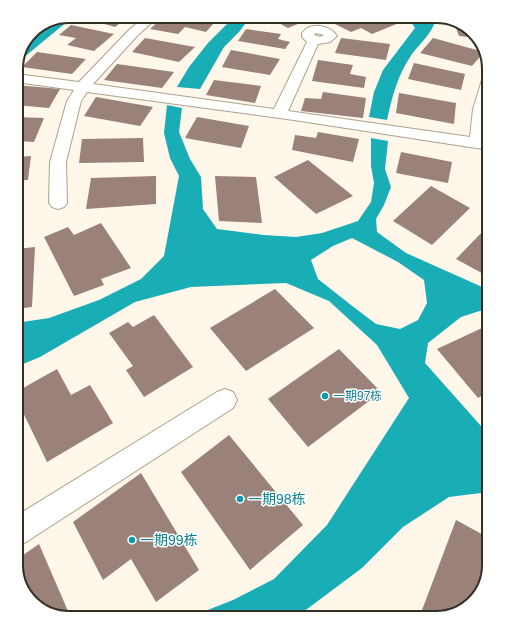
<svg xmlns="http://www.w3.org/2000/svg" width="505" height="634" viewBox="0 0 505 634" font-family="Arial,'Noto Sans SC',sans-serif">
<rect width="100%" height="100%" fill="#fff7e9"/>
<!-- water -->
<g fill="#19adb6" fill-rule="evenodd">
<polygon points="69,16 74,16 17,63 28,41 50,23"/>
<polygon points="235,16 251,16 239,32 224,47 200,89 177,87 189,67 208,43"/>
<path d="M 407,16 L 437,16 C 432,34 423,40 412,54 C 398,74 392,97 387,120 L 369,117 L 374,92 L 383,70 L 415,28 Z"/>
<path d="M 167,105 L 182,108 L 179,132 L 190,159 L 201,177 L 203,209 L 217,229 L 264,235 L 296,237 L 322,233 L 358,221 L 371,202 L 374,183 L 371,166 L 371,138 L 388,141 L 385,169 L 391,187 L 384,205 L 376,219 L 377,232 L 406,253 L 489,290 L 489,308 L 461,317 L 428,343 L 425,363 L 489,435 L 489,492 L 449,497 L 403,527 L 362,568 L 295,618 L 191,618 L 195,615 L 233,600 L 274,579 L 327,525 L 409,398 L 377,345 L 329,301 L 286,283 L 191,287 L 135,302 L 40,357 L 16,367 L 16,323 L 49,318 L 99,300 L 141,279 L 164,256 L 179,176 L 170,158 L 164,133 ZM 352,238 L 398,262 L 424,280 L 427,303 L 418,320 L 400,329 L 376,324 L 351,305 L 318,279 L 311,260 L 333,246 Z"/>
</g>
<!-- building -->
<g fill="#9a8179">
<polygon points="101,16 129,16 115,27 94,21"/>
<polygon points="164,16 179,16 214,23 206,32 185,27 178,34 150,29"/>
<polygon points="266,16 305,16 310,19 288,28"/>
<polygon points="336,16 386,16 399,23 372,34 361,28 351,32 327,20"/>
<polygon points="453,20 462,23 478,38 459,36"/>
<polygon points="71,25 114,34 94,51 67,45 76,38 59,35"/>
<polygon points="246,29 281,34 278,39 290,42 285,49 238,41"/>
<polygon points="145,38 195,47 179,62 132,52"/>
<polygon points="341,38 390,44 386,60 335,53"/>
<polygon points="433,38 484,52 472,66 420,53"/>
<polygon points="231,50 280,59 270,75 222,67"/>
<polygon points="37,52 86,59 72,74 22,67"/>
<polygon points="318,60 353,65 350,74 366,77 364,88 312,81"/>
<polygon points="414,63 465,74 461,90 408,79"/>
<polygon points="117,64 174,72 162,88 104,80"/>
<polygon points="214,80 261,86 255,103 206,95"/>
<polygon points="16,85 60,89 49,108 16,105"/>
<polygon points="323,92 366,98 363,118 301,111 305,98 321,99"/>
<polygon points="399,93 456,103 454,124 396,113"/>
<polygon points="96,97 153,107 140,126 84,116"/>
<polygon points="16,117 44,118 34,142 16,141"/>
<polygon points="197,117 249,126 241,148 185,138"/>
<polygon points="318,132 359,139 353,162 292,150 295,135 316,138"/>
<polygon points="143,138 144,162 79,163 82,139"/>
<polygon points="401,152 452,162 448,183 396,173"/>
<polygon points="31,156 28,180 16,181 16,157"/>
<polygon points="308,160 353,196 316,214 274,177"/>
<polygon points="156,176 156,204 86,209 91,178"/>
<polygon points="215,176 256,177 262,223 219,221"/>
<polygon points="431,186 470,208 432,245 393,221"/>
<polygon points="21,211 18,228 16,228 16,212"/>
<polygon points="101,223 131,268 101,279 104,285 74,296 44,237 68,227 74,235"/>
<polygon points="489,225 489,277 456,259"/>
<polygon points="35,247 32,307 16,309 16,249"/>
<polygon points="275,289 314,328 246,371 210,328"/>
<polygon points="154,315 193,367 144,397 126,370 133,366 109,333 128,322 133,327"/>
<polygon points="482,328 489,336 489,392 478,398 437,349"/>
<polygon points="339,349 381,392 308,447 268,399"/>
<polygon points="57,369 71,395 90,385 113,423 47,462 16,398 16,392"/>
<polygon points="229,435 303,525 250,570 181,472"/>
<polygon points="16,459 23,473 16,477"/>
<polygon points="141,473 199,570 156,602 131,559 103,580 73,522"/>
<polygon points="456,520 489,538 489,565 482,591 466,609 436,618 419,618"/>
<polygon points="39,544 71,618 45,612 25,595 16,565 16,560"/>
<polygon points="321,610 329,618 314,618"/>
</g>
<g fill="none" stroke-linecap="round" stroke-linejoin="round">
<!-- street casing -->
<g stroke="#aea28c" stroke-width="2">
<g id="street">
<path d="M 146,16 L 159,16 L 138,35 L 93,84 L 274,109 L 307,42 L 302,37 L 302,33 C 311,21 330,25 337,36 L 330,42 L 318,44 L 288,111 L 470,137 L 473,109 L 482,80 L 484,77 L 489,76 L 489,103 L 485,140 L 489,140 L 489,150 L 294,120 L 87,92 L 81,101 L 66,162 L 67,203 L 64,207 L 58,209 L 52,207 L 49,203 L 50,162 L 67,101 L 74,90 L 16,82 L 16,74 L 79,82 L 130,29 ZM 316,33 L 324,35 L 320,37 L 314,35 Z"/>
<polygon points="225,389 233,392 237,400 233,408 26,542 16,546 16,516 217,392"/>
</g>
</g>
<!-- street -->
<use href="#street" fill="#fff" fill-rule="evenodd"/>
</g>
<!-- markers -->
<g fill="#0f9aa8" stroke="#fff" stroke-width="1.5">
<circle cx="325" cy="396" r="4"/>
<circle cx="240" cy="499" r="4"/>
<circle cx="132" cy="540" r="4"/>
</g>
<g text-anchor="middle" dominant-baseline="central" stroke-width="3" stroke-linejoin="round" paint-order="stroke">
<!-- culture labels -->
<g font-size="12" fill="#0d838f" stroke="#fff" text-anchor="start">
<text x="333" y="396">一期97栋</text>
</g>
<!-- near-culture labels -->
<g font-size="14" fill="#0d838f" stroke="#fff" text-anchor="start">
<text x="248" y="499">一期98栋</text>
<text x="140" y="540">一期99栋</text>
</g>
</g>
<!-- crop -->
<path d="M0 0H505V634H0ZM69 23H436A46 46 0 0 1 482 69V565A46 46 0 0 1 436 611H69A46 46 0 0 1 23 565V69A46 46 0 0 1 69 23Z" fill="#fff" fill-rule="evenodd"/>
<path fill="none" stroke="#342f26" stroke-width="2" d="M69 23H436A46 46 0 0 1 482 69V565A46 46 0 0 1 436 611H69A46 46 0 0 1 23 565V69A46 46 0 0 1 69 23Z"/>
</svg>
